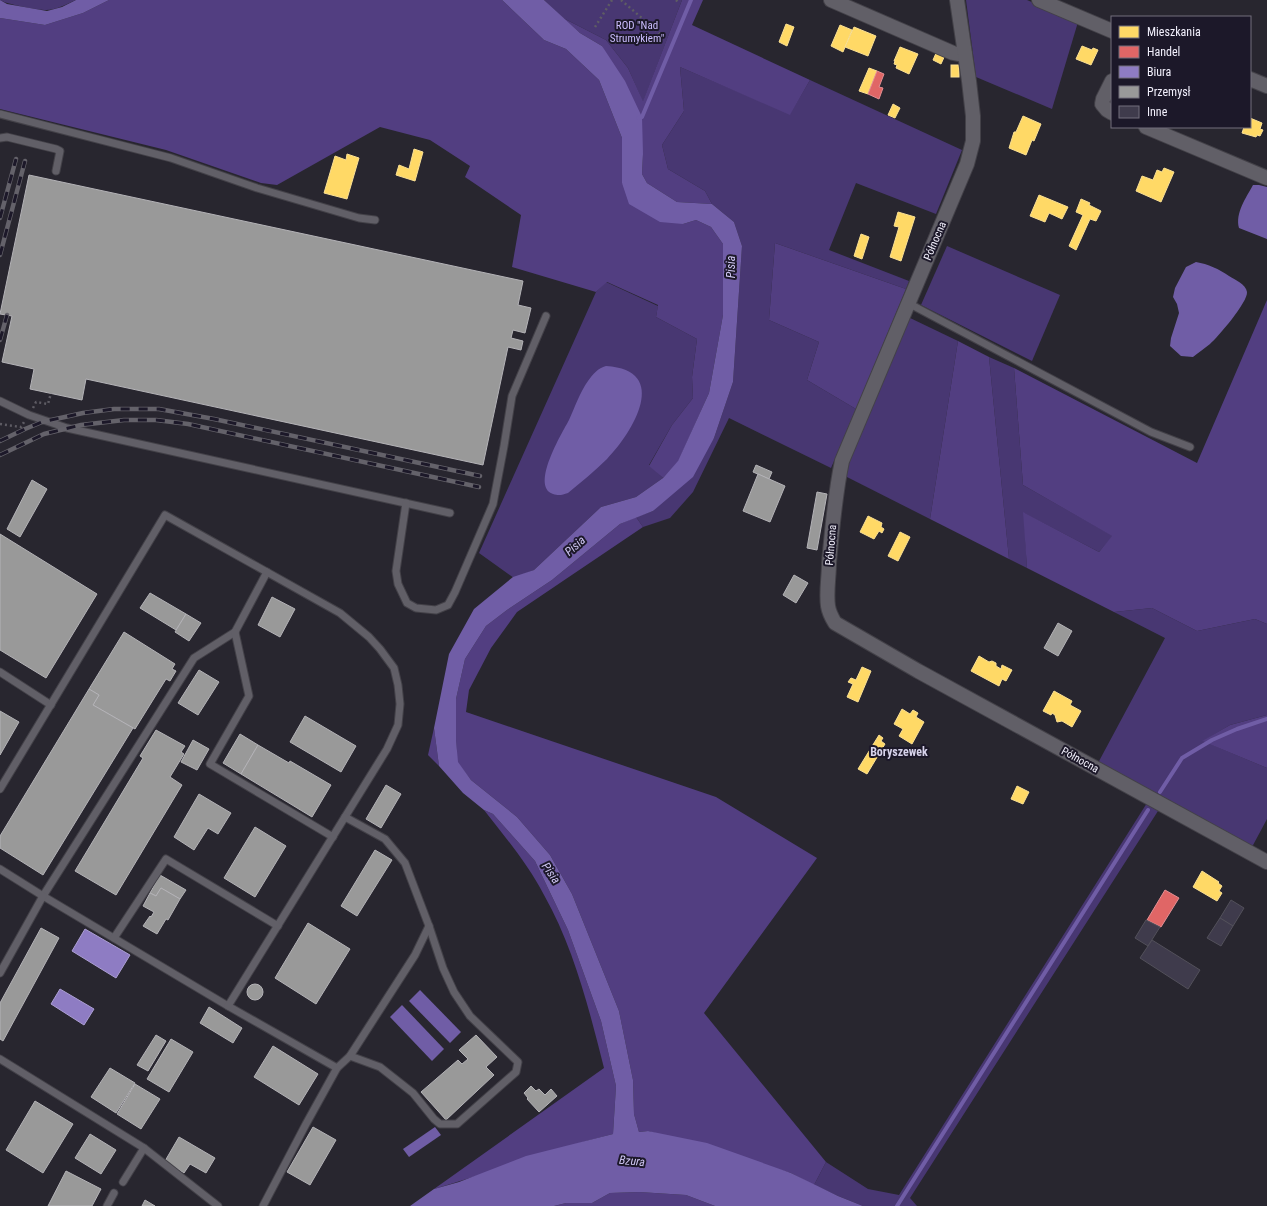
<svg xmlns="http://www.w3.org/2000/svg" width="1267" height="1206" viewBox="0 0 1267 1206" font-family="'Roboto Condensed',sans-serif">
<rect width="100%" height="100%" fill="#28262f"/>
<!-- green -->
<g fill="#483772">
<path d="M 0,0 L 76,0 C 67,4 56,10 46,10 C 38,10 5,4 0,0 Z"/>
<polygon points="544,0 682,0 643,102 628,68 606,40 563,18"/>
<polygon points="966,0 1027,0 1078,22 1052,109 976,77"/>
<polygon points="680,67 790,114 810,80 962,150 936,214 856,183 829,250 909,281 906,289 775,243 769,320 819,342 807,380 856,409 831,468 729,418 693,492 670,518 643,527 636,517 653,511 714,438 733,382 742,246 734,222 712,204 705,191 668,169 662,145 684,111"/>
<polygon points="947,246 1060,295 1032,361 921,305"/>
<polygon points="606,282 658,306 656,317 697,339 692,377 693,398 672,425 649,465 663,478 636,497 601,507 534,570 514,578 479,553 596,292"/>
<polygon points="908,317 958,341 930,519 843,475"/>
<polygon points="989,357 1014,368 1023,485 1113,536 1099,552 1024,513 1027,568 1009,559"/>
<polygon points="1152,608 1197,631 1255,619 1267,624 1267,715 1230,725 1203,741 1267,768 1267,819 1252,847 1098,763 1165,638 1114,612"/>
<polygon points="1147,803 1158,811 910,1198 917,1206 863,1206 838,1196 814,1185 826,1162 868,1189 899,1195"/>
</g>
<!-- forest -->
<g fill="#523e81">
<polygon points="109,0 502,0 544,40 566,49 599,80 622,138 622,183 683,224 696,220 711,227 723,244 723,315 709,393 678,462 663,478 649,466 672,425 693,398 692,377 697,339 656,317 658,305 607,282 596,292 512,267 521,215 465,177 470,166 430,140 380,127 277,185 261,183 166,150 0,109 0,18 45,25 83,13"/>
<polygon points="682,0 703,0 692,25 810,80 790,115 680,67 684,111 662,145 668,169 705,191 712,204 677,202 647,183 642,174 643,154 602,46 580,33 563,18 606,40 628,68 643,101"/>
<polygon points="775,243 906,289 856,409 807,380 819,342 769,320"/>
<polygon points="1267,300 1267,624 1255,619 1197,631 1152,608 1114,612 1027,568 1023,512 1099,552 1112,536 1023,485 1014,368 1197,463"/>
<polygon points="958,341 989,357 1009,559 930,519"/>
<polygon points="636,517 643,527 517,612 491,648 469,690 466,712 716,797 817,858 704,1013 826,1162 814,1185 791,1173 648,1131 639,1132 634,1114 633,1080 619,1011 572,894 550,855 517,817 471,780 457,762 456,740 456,699 465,659 486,626 507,610 552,580 620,524"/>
<polygon points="1267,715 1267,768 1202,741 1230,725"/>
<polygon points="434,728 439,766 428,755"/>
<path d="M 484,810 L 493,814 L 535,861 L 568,930 L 601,1021 L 616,1086 L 613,1134 C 552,1149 494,1172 434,1189 L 604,1068 C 589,1009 574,948 544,895 C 528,864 505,837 484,810 Z"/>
<polygon points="639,1192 686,1195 715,1206 554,1206 566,1203 592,1203 610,1193"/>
</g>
<!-- water -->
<g fill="#705da6">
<polygon points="0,0 7,4 47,11 62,7 76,0 109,0 83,13 45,25 0,18"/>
<polygon points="502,0 544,0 580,33 602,46 625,81 642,117 643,154 642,174 647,183 677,202 712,204 734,222 742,246 733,382 714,438 693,477 653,511 620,524 552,580 507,610 486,626 465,659 456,699 456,740 458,762 471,780 517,817 550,855 572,894 619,1011 633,1080 634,1114 639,1132 648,1131 707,1143 791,1173 838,1196 863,1206 715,1206 686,1195 639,1192 610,1193 592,1203 566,1203 554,1206 410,1206 434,1189 459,1182 526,1156 613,1134 616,1086 601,1021 568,930 535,861 493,814 484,810 463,793 439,766 434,728 449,654 474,609 513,577 534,570 601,507 636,497 663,478 678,461 709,393 723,315 723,244 711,227 696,220 683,224 660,222 629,204 622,183 622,138 599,80 566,49 544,40"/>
<path d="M 1253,185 L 1259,185 L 1267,187 L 1267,239 L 1239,228 C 1235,213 1246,198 1253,185 Z"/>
<path d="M 1196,262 C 1208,264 1219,269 1229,276 C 1235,280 1246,284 1247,292 C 1248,302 1218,337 1210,344 C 1205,348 1199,352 1193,357 L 1181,356 L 1170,346 L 1171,338 L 1179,313 L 1177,304 L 1173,297 L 1175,288 L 1186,267 Z"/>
<path d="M 606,366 C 671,370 633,432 607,459 C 595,471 581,482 568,493 C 562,495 559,496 553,494 C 530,486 562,433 569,420 C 575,407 580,392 588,381 C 593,374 598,368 606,366 Z"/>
<polygon points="420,990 461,1032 450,1043 409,1001"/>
<polygon points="402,1005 444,1049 432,1061 390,1017"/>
<polygon points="435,1127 441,1135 409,1157 403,1149"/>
</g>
<!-- homes -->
<g fill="#ffd966" stroke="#fbe093">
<polygon points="786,24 794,27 787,46 779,42"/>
<polygon points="840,25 852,30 843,52 831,46"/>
<polygon points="854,27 876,36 868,56 845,47"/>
<polygon points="1082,46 1092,50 1093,48 1098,50 1091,65 1076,59"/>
<polygon points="900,47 918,54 909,74 896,68 897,65 894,64 895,61 894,61"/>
<polygon points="937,51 945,55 941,64 933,60"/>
<rect x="951" y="65" width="8" height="12"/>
<polygon points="869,68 877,71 868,94 859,91"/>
<polygon points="893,104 900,108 895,118 888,115"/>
<polygon points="1023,116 1041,124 1034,141 1032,140 1026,155 1009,148 1014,132 1016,132"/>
<polygon points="1250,118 1262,123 1260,129 1263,130 1260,136 1257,135 1256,137 1242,133 1244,127 1250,127"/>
<polygon points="414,149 423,152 415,181 396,175 399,165 409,169"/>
<polygon points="347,154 359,158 347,199 324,193 335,156 346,160"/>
<polygon points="1164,168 1174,172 1161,202 1136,191 1142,176 1153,180 1157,170 1162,172"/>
<polygon points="1039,195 1068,207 1062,219 1049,213 1045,222 1030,216"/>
<polygon points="1081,199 1090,203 1089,205 1101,211 1096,221 1090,219 1076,250 1069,246 1083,215 1076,212"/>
<polygon points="898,212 915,217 901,261 890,257 899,227 894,226"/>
<polygon points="861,234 869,237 862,259 854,256"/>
<polygon points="868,516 882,523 881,527 884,529 882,533 879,531 874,539 860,532"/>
<polygon points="900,532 910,537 898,561 888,556"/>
<polygon points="979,656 989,662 992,661 996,663 996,666 1001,669 1002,665 1012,670 1006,681 1002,679 999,686 971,671"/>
<polygon points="862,667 871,671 858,702 847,697 853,684 848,682 851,678 856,680"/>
<polygon points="1054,691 1072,701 1070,705 1081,711 1072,727 1062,721 1057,722 1055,715 1052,713 1051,715 1043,711"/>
<polygon points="902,709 910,714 913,710 918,713 916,717 924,722 912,744 899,736 903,729 894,724"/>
<polygon points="879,735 883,738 881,741 885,744 867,774 858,769"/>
<polygon points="1017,786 1029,792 1023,804 1011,799"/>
<polygon points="1202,871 1219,882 1218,883 1222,886 1219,891 1222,893 1217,901 1193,887"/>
</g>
<!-- shops -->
<g fill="#e06666" stroke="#e58f93">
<polygon points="877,71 884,74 879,87 883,88 879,99 868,94"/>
<polygon points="1165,890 1179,898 1161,927 1147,920"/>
</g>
<!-- offices -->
<g fill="#8e7cc3" stroke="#ac9fd4">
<polygon points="85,929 130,955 116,978 72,951"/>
<polygon points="60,989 94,1009 84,1025 51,1004"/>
</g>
<!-- industry -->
<g fill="#999" stroke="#b4b3b7">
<polygon points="29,175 523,281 518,305 531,308 525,333 513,330 511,338 523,341 521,350 508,347 483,465 86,379 82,400 30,389 34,369 2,362 12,316 0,314"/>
<polygon points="756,465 772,472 769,479 753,472"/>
<polygon points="758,474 785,486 770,522 743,511"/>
<polygon points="32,480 47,489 20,537 7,529"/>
<polygon points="817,492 827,494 817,550 807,548"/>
<polygon points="0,534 97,594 46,678 0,650"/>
<polygon points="794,575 808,583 796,603 783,595"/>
<polygon points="150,593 186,614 176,630 140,608"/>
<polygon points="272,597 295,609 280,637 258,625"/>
<polygon points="186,614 201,623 189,641 175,632"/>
<polygon points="1058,623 1072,631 1058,656 1044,648"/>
<polygon points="124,632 175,664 172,669 176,671 170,681 166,679 135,729 93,705 99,695 89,689"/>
<polygon points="199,670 219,682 198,715 178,703"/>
<polygon points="89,689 99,695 93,705 133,728 43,875 0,848 0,836"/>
<polygon points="0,711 19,722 0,755"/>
<polygon points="305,716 356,746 341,772 290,742"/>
<polygon points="156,730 185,746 181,752 184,754 170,777 182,785 116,895 75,871 143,758 140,756"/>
<polygon points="240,734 258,745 241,774 223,763"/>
<polygon points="193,740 209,749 197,770 181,762"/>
<polygon points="258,745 289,763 290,761 331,785 312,817 241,774"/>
<polygon points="386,785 401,794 381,828 366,819"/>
<polygon points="199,794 231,813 218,834 208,828 194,850 174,837"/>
<polygon points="255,827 286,846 255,897 224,878"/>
<polygon points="375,850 392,860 357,916 341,906"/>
<polygon points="160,875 186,890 180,899 161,888 156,896 150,893"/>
<polygon points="161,888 180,899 168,920 166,919 157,934 143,926 150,916 151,917 154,912 143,906 150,893 156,896"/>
<polygon points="308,923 350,949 316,1004 275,978"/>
<polygon points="41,928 59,938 3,1041 0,1039 0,1003"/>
<circle cx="255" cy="992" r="8"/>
<polygon points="209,1007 242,1028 233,1043 200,1023"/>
<polygon points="156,1035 166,1041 148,1071 137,1065"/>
<polygon points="476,1035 497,1057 486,1067 494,1075 446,1120 421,1092 458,1060 462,1064 468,1059 459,1050"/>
<polygon points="171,1039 193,1052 169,1092 147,1079"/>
<polygon points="273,1046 318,1074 299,1105 254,1077"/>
<polygon points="110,1068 135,1083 116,1113 91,1097"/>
<polygon points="135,1084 160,1099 141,1129 117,1114"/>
<polygon points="531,1086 536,1091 539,1089 545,1095 551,1089 557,1096 539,1112 527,1099 528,1098 524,1093"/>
<polygon points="35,1101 73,1124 43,1173 6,1150"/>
<polygon points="313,1127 336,1140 310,1185 287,1172"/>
<polygon points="90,1134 116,1150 101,1174 75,1158"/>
<polygon points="179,1137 215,1158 206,1173 190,1164 184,1173 165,1161"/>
<polygon points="66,1171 101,1189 92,1206 48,1206"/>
<polygon points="145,1200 155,1206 142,1206"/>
</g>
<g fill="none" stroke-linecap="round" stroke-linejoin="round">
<!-- stream -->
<g stroke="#705da6" stroke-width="4">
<polyline points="638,118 642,117 691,0"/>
<polyline points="1160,792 1182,758 1212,740 1237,729 1267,719"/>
<polyline points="897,1206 1148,810"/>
</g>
</g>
<!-- building -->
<g fill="#3f3b4c" stroke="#52505a">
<polygon points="1231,900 1244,908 1233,926 1220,918"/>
<polygon points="1220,918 1233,926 1221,946 1207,938"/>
<polygon points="1146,920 1160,927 1148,946 1135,938"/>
<polygon points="1152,940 1200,970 1188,989 1140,958"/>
</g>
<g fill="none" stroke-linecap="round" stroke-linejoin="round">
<!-- service casing -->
<g stroke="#434148" stroke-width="9">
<g id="service">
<polyline points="0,114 171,158 257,188 359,218 375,220"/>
<polyline points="0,138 7,137 56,149 60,151 56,171"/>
<polyline points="908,303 1151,432 1190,447"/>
<polyline points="0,401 29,415 67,428 450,513"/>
<polyline points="406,503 396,571 398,584 407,603 416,608 436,610 448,605 455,592 493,504 504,446 512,396 546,316"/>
<polyline points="267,572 235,632 194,658 43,896 228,1006 337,1068"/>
<polyline points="235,632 249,696 210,764 333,837"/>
<polyline points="0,672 51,705"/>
<polyline points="0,789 165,515 340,613 369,637 380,649 394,668 398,685 400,704 398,725 387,749 228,1006"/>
<polyline points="345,817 385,839 405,863 429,926 443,968 454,992 470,1016 518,1062 516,1072 457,1124 440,1124 434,1119 413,1093 380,1067 350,1056"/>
<polyline points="0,869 43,896 0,973"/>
<polyline points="114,938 166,859 278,926"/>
<polyline points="0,1059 144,1148 218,1206"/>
<polyline points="123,1182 144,1148"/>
<polyline points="107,1206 114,1193"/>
<polyline points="263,1206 306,1124 337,1068 350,1056 415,955 429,926"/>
</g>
</g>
<!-- minor casing -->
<g stroke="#434148" stroke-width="16">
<g id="minor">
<polyline points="831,0 953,53 958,54 965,54"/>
<path d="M 957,0 L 969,81 L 973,116 L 973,141 L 967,164 L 842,461 C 835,494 832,529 829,563 C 829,577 826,592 828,606 C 829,613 832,618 835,623 L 918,671 L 1267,862"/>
<polyline points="1039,0 1112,31"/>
<polyline points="1250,79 1267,86"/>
<polyline points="1112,81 1103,99 1102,104 1107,110 1112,113"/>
<polyline points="1146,127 1267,178"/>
</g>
</g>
<!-- path -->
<g stroke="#5e5c64" stroke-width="2.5" stroke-dasharray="2 3" stroke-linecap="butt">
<polyline points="621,0 665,38"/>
<polyline points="676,0 678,2"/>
<polyline points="595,27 612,0"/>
<polyline points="33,408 36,402 48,404 51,393"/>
<polyline points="0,424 21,427 24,422"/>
</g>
<!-- service -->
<use href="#service" stroke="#615f67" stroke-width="7"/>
<!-- minor -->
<use href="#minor" stroke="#615f67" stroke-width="14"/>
<!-- rail casing -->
<g stroke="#64626a" stroke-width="4.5">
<g id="rail">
<polyline points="0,218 16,159"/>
<polyline points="0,255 25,161"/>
<polyline points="0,340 7,315"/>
<polyline points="0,441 25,429 42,422 83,413 114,409 159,409 214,419 480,476"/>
<polyline points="0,455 44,434 81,425 124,420 156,420 188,424 479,487"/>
</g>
</g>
<!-- rail -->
<use href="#rail" stroke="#1c1829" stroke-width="3" stroke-dasharray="9" stroke-linecap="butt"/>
</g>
<g text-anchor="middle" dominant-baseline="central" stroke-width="4" stroke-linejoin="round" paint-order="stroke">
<!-- park labels -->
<g font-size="11" fill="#cbbdfe" stroke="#1c1829">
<text x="637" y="25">ROD "Nad<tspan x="637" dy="13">Strumykiem"</tspan></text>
</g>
<!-- street labels -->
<g font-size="11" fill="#f2f0fc" stroke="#1c1829">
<text transform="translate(935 241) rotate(-67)">Północna</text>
<text transform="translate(831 545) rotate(-85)">Północna</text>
<text transform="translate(1080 760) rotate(29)">Północna</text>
</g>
<!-- water labels -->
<g font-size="12" font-style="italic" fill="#cfc7f2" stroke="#1c1829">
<text transform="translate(731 267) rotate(-90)">Pisia</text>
<text transform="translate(575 546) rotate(-42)">Pisia</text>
<text transform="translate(551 873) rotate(55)">Pisia</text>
<text transform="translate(632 1161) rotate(5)">Bzura</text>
</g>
<!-- neighbourhood labels -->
<g font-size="12" font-weight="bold" fill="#d7d3eb" stroke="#1c1829">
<text x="899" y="752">Boryszewek</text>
</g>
</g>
<!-- legend -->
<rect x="1111" y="16" width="140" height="112" fill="#1c1829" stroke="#726e7d"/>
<rect x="1119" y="26" width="20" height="12" fill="#ffd966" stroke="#726e7d"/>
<text x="1147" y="36" font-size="12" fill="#f2f0fc">Mieszkania</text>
<rect x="1119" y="46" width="20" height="12" fill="#e06666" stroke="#726e7d"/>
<text x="1147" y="56" font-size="12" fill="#f2f0fc">Handel</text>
<rect x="1119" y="66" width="20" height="12" fill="#8e7cc3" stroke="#726e7d"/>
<text x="1147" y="76" font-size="12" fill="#f2f0fc">Biura</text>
<rect x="1119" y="86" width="20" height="12" fill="#999999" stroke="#726e7d"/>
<text x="1147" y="96" font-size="12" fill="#f2f0fc">Przemysł</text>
<rect x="1119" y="106" width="20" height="12" fill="#3f3b4c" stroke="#726e7d"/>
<text x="1147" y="116" font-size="12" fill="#f2f0fc">Inne</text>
</svg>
